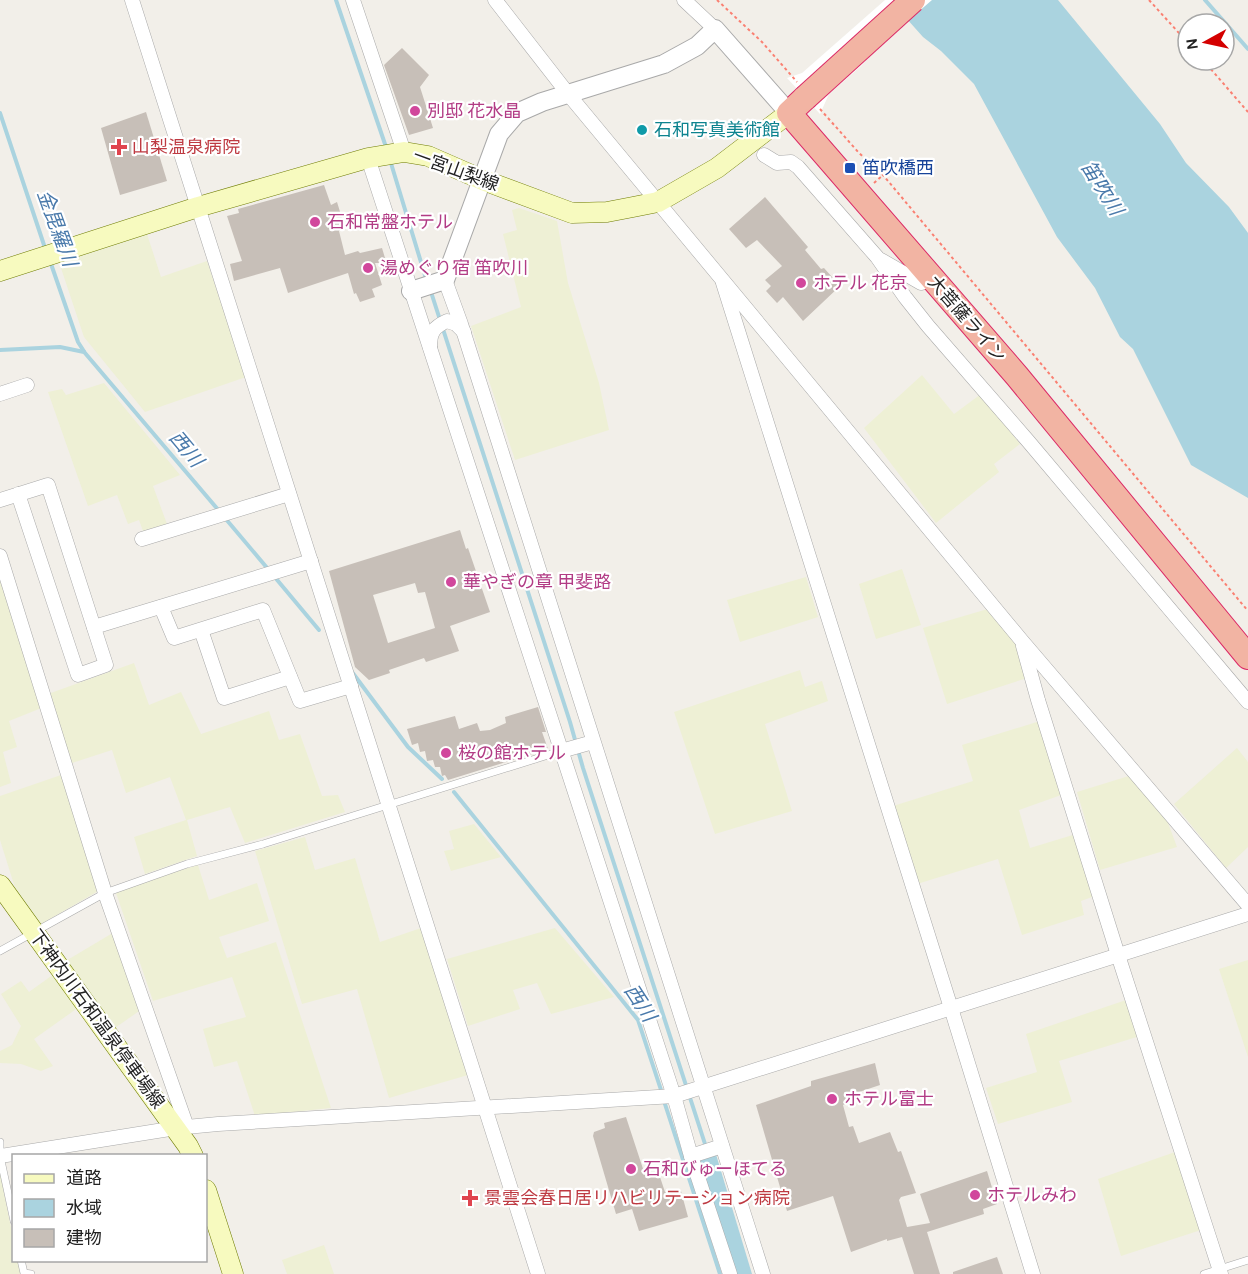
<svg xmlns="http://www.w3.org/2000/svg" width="1248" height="1274" viewBox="0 0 1248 1274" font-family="Karla,'Noto Sans JP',sans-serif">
<rect width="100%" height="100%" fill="#f2efe9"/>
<!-- farmland -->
<g fill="#eef0d5">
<polygon points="519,208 557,221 568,283 599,383 609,430 515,460 471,326 521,307 503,234 517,230 512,210"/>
<polygon points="147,234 161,277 207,261 246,377 145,412 84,337 58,259"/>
<polygon points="922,375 954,414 981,394 1020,444 994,464 999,472 936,523 864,428"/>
<polygon points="104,383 180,475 153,486 167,524 143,531 139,520 128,524 117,495 88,506 48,392 62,389 66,395"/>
<polygon points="902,569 921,625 876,639 859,584"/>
<polygon points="806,577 818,617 740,642 727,600"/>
<polygon points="0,579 44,707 9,721 17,747 3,752 11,783 0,787"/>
<polygon points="991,608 1015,637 1027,678 947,704 923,628"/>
<polygon points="134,663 149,705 181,692 201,734 269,711 279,740 300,734 322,796 338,795 345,812 245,843 230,807 187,820 197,856 145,874 134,837 186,820 170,777 126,793 112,750 72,763 48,694"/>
<polygon points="800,670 805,687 822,681 828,701 765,724 792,811 715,834 674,712"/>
<polygon points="1040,721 1064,794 1019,810 1030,848 1076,834 1095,896 1081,901 1084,915 1022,935 998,859 917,884 893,806 973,781 962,745"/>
<polygon points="1237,748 1248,762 1248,847 1226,868 1174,804"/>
<polygon points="64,774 100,890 36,927 17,894 0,840 0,796"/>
<polygon points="1132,775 1165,815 1177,847 1100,870 1077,792"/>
<polygon points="474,824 501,857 451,871 444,851 454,849 449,831"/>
<polygon points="305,837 315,870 355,858 380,942 421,928 468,1075 389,1098 357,989 302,1004 255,851"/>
<polygon points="198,865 209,900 257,883 269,921 219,937 227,958 276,942 331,1108 255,1116 237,1061 214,1067 203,1029 246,1017 232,977 153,1001 115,890"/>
<polygon points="555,928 614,997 551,1014 537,983 513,990 520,1009 468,1026 447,959"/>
<polygon points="116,931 142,1009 112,1030 64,962"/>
<polygon points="1248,960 1248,1057 1219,969"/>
<polygon points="54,974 79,1007 34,1039 53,1066 41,1071 21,1064 0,1063 0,1051 12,1045 21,1026 1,994 21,981 29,992"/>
<polygon points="1129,999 1140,1036 1059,1061 1072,1102 998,1124 986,1088 1037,1072 1026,1034"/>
<polygon points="1175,1152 1201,1230 1121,1256 1098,1179"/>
<polygon points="0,1172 13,1238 14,1260 18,1261 21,1274 0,1274"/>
<polygon points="324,1245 334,1274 287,1274 282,1260"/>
</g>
<!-- water -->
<g fill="#aad3df">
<polygon points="890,0 1058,0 1160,124 1186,163 1229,207 1248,233 1248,498 1191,465 1133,349 1120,337 1095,288 1057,237 974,84 941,51 923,37"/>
<polygon points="715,1151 752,1274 735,1274 698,1157"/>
</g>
<!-- pier -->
<polygon fill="#fff" points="885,0 932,0 880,45 861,66 829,94 820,114 787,78 802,73"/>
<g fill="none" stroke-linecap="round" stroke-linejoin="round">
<!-- stream -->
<g stroke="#aad3df" stroke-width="4">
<polyline points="336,0 387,150"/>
<polyline points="1205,0 1248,49"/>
<polyline points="0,113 46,251"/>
<polyline points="390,160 427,282"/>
<polyline points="50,261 78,342 85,353 220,512"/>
<polyline points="431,292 570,722 583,768 706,1147"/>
<polyline points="0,350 60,347 84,352"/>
<polyline points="225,518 268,569"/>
<polyline points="273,575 319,630"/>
<polyline points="352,672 408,747 442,779"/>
<polyline points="454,792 638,1020 662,1093"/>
<polyline points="664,1101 720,1274"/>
</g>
</g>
<!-- building -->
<g fill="#c7bfb8" fill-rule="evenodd">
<polygon points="402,48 429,75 420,87 433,128 409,135 384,65"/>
<polygon points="146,112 167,181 120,195 101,128"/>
<polygon points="324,185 331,205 337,202 345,228 339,231 345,255 358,251 360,253 382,248 385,258 378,260 379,263 375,263 382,285 372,289 375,297 360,302 356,293 354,294 348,273 288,293 280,268 234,281 230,264 242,261 227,216 239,213 238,209"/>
<polygon points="765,197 808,247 805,250 821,269 824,268 840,286 803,321 783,297 777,303 766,291 771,286 765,280 782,266 757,240 746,248 729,229"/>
<path d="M 460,530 L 466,549 L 468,548 L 490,612 L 450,626 L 459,651 L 426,662 L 424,658 L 389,670 L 390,673 L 369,680 L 355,667 L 329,571 ZM 415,583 L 418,593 L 425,592 L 435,628 L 388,643 L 373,595 Z"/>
<polygon points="538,707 546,732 542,732 548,749 448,780 445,775 442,776 440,767 435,767 433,760 427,761 425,751 420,752 418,743 412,745 407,729 455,716 459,729 477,723 480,731 490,730 506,723 505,717"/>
<polygon points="875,1063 880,1085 850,1095 851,1101 843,1105 849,1127 853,1126 859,1143 890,1132 898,1152 901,1151 916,1193 901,1197 899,1200 907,1227 930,1223 920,1194 987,1171 997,1204 983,1209 984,1214 927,1232 940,1274 914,1274 902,1237 887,1241 887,1239 851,1252 833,1196 787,1211 756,1105 811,1086 811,1081"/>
<polygon points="626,1117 646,1178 659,1174 665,1192 672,1190 673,1193 681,1191 688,1217 639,1231 632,1209 616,1214 593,1136 594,1132 605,1128 604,1123"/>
<polygon points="997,1257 1003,1274 953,1274 953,1272"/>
</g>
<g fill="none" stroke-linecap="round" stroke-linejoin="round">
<!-- service casing -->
<g stroke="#a9a9a9" stroke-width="8">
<g id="service">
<polyline points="0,951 105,893 187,864 263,844 561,751"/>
<polyline points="0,1142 0,1156 14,1221"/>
<polyline points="21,1260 24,1273 31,1274"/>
<polyline points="1204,1274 1248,1260"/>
</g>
</g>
<!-- minor casing -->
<g stroke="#a9a9a9" stroke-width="15">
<g id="minor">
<polyline points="132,0 538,1274"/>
<polyline points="353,0 404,152"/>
<polyline points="495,0 569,95 1022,641 1248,905"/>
<polyline points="684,0 715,29"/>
<polyline points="764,155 777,163 791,162 798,167 877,257 905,297 928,326 1028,441 1248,702"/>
<polyline points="368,158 674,1096 691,1156 730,1274"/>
<polyline points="881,260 921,283 934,279"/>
<polyline points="445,280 461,324 763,1274"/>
<polyline points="723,283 951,1008 1033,1274"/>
<path d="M 430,347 C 430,332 434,327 447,321 L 456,324 L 464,332"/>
<polyline points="0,394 27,385"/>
<polyline points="0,500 48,485 106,665 78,675 18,494"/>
<polyline points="142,539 289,494"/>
<polyline points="0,556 105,893 187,1127"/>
<polyline points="161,607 174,638 263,610 300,701 351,686"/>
<polyline points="94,627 311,561"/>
<polyline points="201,630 224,698 290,677"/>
<polyline points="1023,646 1038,700 1118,955 1221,1274"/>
<polyline points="561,751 593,742"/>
<polyline points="0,1156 176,1128 218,1124 674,1096 1248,914"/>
<polyline points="691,1156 722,1146"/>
</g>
</g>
<!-- tertiary casing -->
<g stroke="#a9a9a9" stroke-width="20">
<polyline id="tertiary" points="411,291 445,280 499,134 517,113 542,102 664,64 697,46 715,29 789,113"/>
</g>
<!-- secondary casing -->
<g stroke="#707d05" stroke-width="21">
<g id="secondary">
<polyline points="0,271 198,207 368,158 404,152 428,156 483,180 572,213 607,212 633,207 658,202 717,168 789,113"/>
<polyline points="0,885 188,1146 193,1156"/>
<polyline points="206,1190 233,1274"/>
</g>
</g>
<!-- trunk casing -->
<g stroke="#dc2a67" stroke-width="26">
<polyline id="trunk" points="805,98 789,113 1017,376 1248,657"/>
</g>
<!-- path -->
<g stroke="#fa8072" stroke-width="2" stroke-dasharray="3 3" stroke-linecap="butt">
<polyline points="717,0 762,42 797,82"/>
<polyline points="1149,0 1188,43"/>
<polyline points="1203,60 1248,112"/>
<polyline points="820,109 859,153 883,175 1248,611"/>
<polyline points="874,183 883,175"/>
</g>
<!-- service -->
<use href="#service" stroke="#fff" stroke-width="7"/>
<!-- minor -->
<use href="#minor" stroke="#fff" stroke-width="14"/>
<!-- tertiary -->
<use href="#tertiary" stroke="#fff" stroke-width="18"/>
<!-- secondary -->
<use href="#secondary" stroke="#f7fabf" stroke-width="20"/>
<!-- trunk -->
<use href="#trunk" stroke="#f2b4a3" stroke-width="24"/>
<!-- trunk-bridge casing -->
<g stroke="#dc2a67" stroke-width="26" stroke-linecap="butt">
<polyline id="trunk-bridge" points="805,98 913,0"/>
</g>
<!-- trunk-bridge -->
<use href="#trunk-bridge" stroke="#f2b4a3" stroke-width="24"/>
</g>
<!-- markers -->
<g fill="#d1479c" stroke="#fff" stroke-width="2">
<circle cx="415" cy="111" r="6"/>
<circle cx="315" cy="222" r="6"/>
<circle cx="368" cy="268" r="6"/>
<circle cx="801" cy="283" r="6"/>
<circle cx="451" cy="582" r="6"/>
<circle cx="446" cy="753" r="6"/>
<circle cx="832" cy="1099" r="6"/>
<circle cx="631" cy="1169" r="6"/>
<circle cx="975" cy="1195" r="6"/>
</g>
<circle fill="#0f9aa8" stroke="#fff" stroke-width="2" cx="642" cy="130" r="6"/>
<g fill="#e0444e" stroke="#fff" stroke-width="2">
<path d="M116 138h6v6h6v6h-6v6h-6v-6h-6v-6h6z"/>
<path d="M467 1189h6v6h6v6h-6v6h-6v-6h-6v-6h6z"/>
</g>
<rect fill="#1a4fb4" stroke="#fff" stroke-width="2" x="844" y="162" width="12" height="12" rx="3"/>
<g text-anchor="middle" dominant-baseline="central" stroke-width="4.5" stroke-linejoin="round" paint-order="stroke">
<!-- hotel labels -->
<g font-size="18" fill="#b23c85" stroke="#fff" text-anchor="start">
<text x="427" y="111">別邸 花水晶</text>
<text x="327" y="222">石和常盤ホテル</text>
<text x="380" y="268">湯めぐり宿 笛吹川</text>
<text x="813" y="283">ホテル 花京</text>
<text x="463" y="582">華やぎの章 甲斐路</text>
<text x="458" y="753">桜の館ホテル</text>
<text x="844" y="1099">ホテル富士</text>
<text x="643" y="1169">石和びゅーほてる</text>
<text x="987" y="1195">ホテルみわ</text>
</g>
<!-- culture labels -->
<g font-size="18" fill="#0d838f" stroke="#fff" text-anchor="start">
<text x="654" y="130">石和写真美術館</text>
</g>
<!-- health labels -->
<g font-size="18" fill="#be3a42" stroke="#fff" text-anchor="start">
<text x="132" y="147">山梨温泉病院</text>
<text x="484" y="1198">景雲会春日居リハビリテーション病院</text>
</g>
<!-- transit labels -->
<g font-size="18" fill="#164399" stroke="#fff" text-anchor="start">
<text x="862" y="168">笛吹橋西</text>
</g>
<!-- street labels -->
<g font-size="18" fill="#222" stroke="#fff">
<text transform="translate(456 170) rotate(20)">一宮山梨線</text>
<text transform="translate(967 319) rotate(49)">大菩薩ライン</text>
<text transform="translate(97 1019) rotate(54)">下神内川石和温泉停車場線</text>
</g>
<!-- water labels -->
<g font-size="20" font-style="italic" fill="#4a7aab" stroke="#fff">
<text transform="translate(1102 188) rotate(58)">笛吹川</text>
<text transform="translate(57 228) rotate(70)">金毘羅川</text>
<text transform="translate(186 449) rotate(50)">西川</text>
<text transform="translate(640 1003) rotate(57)">西川</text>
</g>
</g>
<!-- legend -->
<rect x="12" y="1154" width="195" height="108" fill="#ffffff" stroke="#a7a7a7" stroke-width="1.5"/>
<rect x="24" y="1174" width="30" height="9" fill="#f7fabf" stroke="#a7a7a7" stroke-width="1.5"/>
<text x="66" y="1184" font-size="18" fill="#222222">道路</text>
<rect x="24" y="1199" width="30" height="18" fill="#aad3df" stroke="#a7a7a7" stroke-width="1.5"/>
<text x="66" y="1214" font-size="18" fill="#222222">水域</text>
<rect x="24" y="1229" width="30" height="18" fill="#c7bfb8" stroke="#a7a7a7" stroke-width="1.5"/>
<text x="66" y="1244" font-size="18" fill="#222222">建物</text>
<!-- north arrow -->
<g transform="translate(1206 42) rotate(262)"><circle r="28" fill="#ffffff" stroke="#a7a7a7" stroke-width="1.5"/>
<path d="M0-4.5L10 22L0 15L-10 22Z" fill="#d40000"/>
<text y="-9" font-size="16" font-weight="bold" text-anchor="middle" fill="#222222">N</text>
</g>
</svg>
